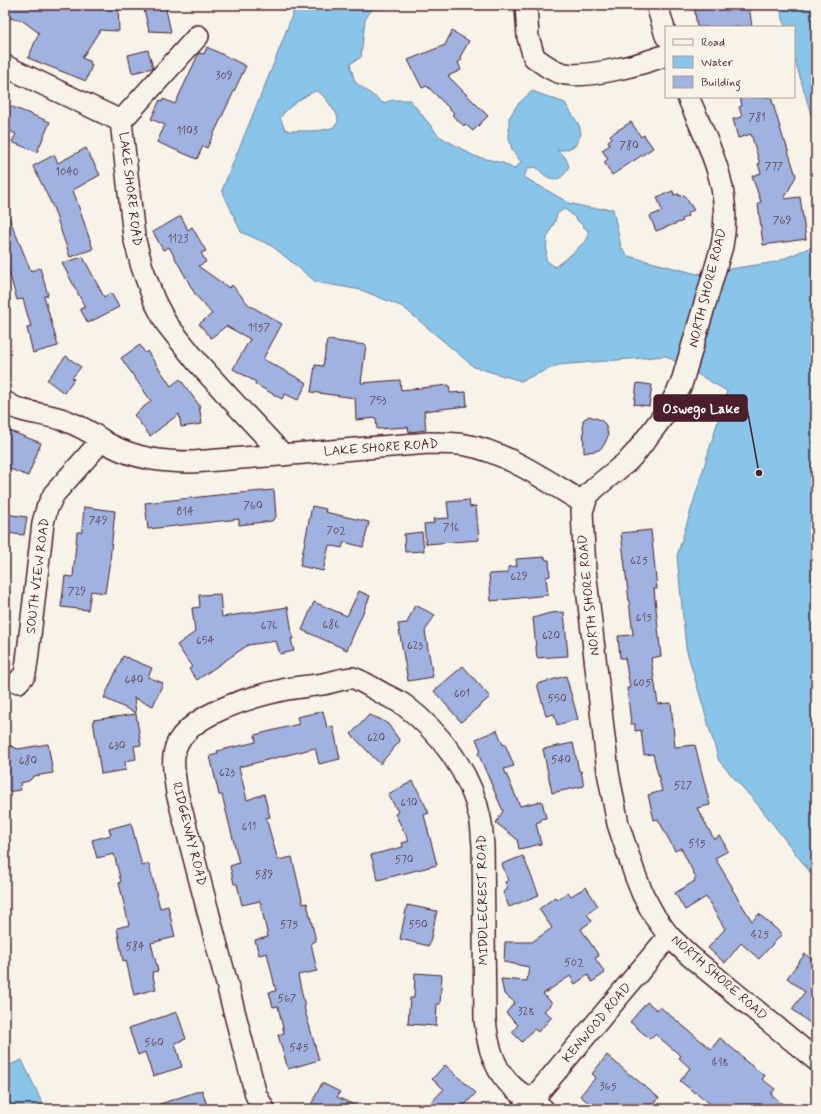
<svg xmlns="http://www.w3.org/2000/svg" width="821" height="1114" viewBox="0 0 821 1114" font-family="Mynerve,sans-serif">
<rect width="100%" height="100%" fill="#f7f3e8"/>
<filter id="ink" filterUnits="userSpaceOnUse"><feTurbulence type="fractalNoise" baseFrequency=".025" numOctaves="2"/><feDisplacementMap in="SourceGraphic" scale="8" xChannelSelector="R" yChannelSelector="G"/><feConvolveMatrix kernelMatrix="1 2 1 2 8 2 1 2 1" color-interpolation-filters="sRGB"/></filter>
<g filter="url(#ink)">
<!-- water -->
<g fill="#89c4e9" stroke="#70829d" fill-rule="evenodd">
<path d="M 296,5 L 391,5 L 389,8 L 372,9 L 365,20 L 361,57 L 350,64 L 355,82 L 383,103 L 393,100 L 410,100 L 439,136 L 474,156 L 503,163 L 514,169 L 521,162 L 512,150 L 509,138 L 509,118 L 518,104 L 532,91 L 565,103 L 579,125 L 581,134 L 575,146 L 565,150 L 557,150 L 565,157 L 569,166 C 561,186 547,180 536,167 L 528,168 L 524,177 L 569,203 L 590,208 L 613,209 L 621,247 L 628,256 L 697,274 L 776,262 L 816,245 L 816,880 L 759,806 L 719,761 L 686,648 L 677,556 L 727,391 L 666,356 L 558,365 L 521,381 L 474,367 L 403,307 L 361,290 L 316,282 L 272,246 L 241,232 L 222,190 L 274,63 ZM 316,91 C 324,94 328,102 333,109 C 354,136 303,130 289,131 L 285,129 L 280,118 C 286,108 305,95 316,91 ZM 564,209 L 569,212 L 588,231 L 588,238 L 574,252 L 555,267 L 546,260 L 547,238 L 555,221 L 557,214 Z"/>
<polygon points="779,5 816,5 816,131 794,57 794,27 785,27"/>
<polygon points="22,1060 45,1109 5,1109 5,1063 7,1066"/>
</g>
<!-- building -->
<g fill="#9fb2e0" stroke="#4a1f2b">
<polygon points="5,5 118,5 119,31 100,30 82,58 91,62 90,64 92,65 86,81 28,58 39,33 23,21 5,17"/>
<polygon points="143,5 165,5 171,32 149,31"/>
<polygon points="694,5 749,5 752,27 697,27"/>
<polygon points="452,31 469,41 460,57 462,60 458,62 461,70 448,76 488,116 473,131 465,124 464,126 452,115 454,113 427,86 422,88 408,60 445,45"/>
<polygon points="207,47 246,66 207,148 203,146 197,159 157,142 165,125 151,119 160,100 163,101 163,99 175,104 199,53 204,54"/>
<polygon points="148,50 153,68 132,73 128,55"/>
<polygon points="740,97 771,97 784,141 785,141 796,176 784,199 800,197 806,239 763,245 758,203 761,202 752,176 761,173 758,164 760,164 751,134 738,138 733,119 742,117 739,107 742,106"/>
<polygon points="5,104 50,122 37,152 12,142 16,134 5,129"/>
<polygon points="631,122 641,137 644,135 653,148 612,175 604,162 608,159 602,150 610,145 608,141 612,138 610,135"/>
<polygon points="86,148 100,175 73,190 93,249 70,257 53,207 33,166 54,155 58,163"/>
<polygon points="673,191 674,195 679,194 679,196 684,195 694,210 687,213 688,216 682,219 683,221 656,231 650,216 662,211 657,197"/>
<polygon points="5,208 31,271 40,268 48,295 44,296 58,346 33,353 27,328 31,327 23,299 17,300 5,258"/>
<polygon points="181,216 188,230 192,227 206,251 201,253 206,262 198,266 229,288 232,285 249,305 282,324 263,359 307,383 298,400 285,394 282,399 255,384 256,382 233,369 250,339 226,326 211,338 199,324 212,314 195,294 169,247 163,250 153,232"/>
<polygon points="83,257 104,297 111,293 119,307 88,323 80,309 85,307 62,263"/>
<polygon points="327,340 366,345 361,383 400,380 401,390 449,385 450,393 466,392 467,406 424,411 426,430 409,432 408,427 377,429 376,418 356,420 355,398 311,392 315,365 323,366"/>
<polygon points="140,345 145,353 147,351 171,386 180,379 199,405 202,424 181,427 179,414 150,436 134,415 151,401 121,358"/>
<polygon points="66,356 81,367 72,378 74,379 64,393 47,380"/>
<polygon points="637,383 652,385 649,406 634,404"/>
<polygon points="589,416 601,420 605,424 607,430 608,436 604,445 599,450 584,453 583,420"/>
<polygon points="5,429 41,443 28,476 5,467"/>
<polygon points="274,490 276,517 272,521 239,525 239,519 148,529 145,503 218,495"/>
<polygon points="469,500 470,507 476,506 479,540 426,544 424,524 434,523 433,519 449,518 447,502"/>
<polygon points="312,506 326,509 325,512 369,522 363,547 344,542 342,548 329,545 323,571 300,566"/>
<polygon points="84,507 115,511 110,560 105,593 91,591 88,610 61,607 65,576 73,577 77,532 82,532"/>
<polygon points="5,514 27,517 24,535 5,533"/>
<polygon points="651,530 657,589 654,589 661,656 651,658 658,704 671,703 675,747 695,745 710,805 697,808 714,839 720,836 728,851 715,858 733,888 732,889 752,921 759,914 782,934 759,959 741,943 725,963 708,948 725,929 706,897 685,910 675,893 695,881 694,879 696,878 681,848 675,851 658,819 654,820 648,795 662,791 653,754 644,755 641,730 635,731 635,724 631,724 627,688 630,688 625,658 620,658 618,636 633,635 621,533"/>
<polygon points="422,532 424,551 405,552 404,534"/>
<polygon points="545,557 546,560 549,560 550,576 546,577 548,595 491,601 489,574 508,573 508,567 517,566 516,559"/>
<polygon points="359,591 370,596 347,650 302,630 314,602 347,616"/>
<polygon points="220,594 222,617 288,607 293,639 291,639 294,651 280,654 276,641 248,645 197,680 189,669 192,667 177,645 195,632 192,608 200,607 199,595"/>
<polygon points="415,605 435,615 425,631 433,677 408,681 398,624 407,623"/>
<polygon points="564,612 568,656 537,658 533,618 550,613"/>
<polygon points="123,656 152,668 148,677 163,683 153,706 134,698 136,713 104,698"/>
<polygon points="463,666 490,697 461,722 434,691"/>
<polygon points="566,676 578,719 557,725 554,714 546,716 537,684"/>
<polygon points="323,711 327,728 333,726 340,759 319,764 315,748 239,767 247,800 264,794 270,817 266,818 278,860 292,857 303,904 307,903 316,941 311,943 317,971 298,975 305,1007 304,1007 319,1060 288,1069 278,1035 284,1033 278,1006 273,1007 269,992 276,991 267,953 259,955 255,940 268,937 260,901 242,905 237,884 234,884 230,866 239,863 222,795 219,795 210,756 218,754 217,751 256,742 255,735 299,724 297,717"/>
<polygon points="136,714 141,745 134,746 136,759 125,761 126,770 101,774 93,720"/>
<polygon points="369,715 380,719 388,724 400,741 380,764 351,734"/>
<polygon points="497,730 503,745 505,744 514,766 504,769 520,806 542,801 546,818 541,819 541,821 536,823 541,844 519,849 517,839 496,823 503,811 478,753 481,751 476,739"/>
<polygon points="5,743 18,749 48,744 53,773 34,776 29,781 20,783 21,790 5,792"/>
<polygon points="573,743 579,771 581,771 584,786 552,793 543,749"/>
<polygon points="413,781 429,813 424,815 437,865 378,880 371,855 403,847 402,843 409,841 395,814 398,812 388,794"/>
<polygon points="131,823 142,866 149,864 160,908 168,906 175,937 151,943 158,971 152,972 156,989 134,995 126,960 123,961 117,928 129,925 119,883 121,882 114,854 97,858 92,840 111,835 109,829"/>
<polygon points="523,856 539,895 509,907 503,892 508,889 505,882 508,881 502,864"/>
<polygon points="586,887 598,906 587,914 592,921 581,929 599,956 595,958 605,973 592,982 588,975 575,984 570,976 543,994 552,1003 544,1011 552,1017 538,1032 534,1029 522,1042 512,1032 518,1025 506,1013 515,1002 504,994 501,979 527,981 529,967 504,962 505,942 532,942 552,928 539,909 555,897 557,900 568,892 571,896"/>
<polygon points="407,905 437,911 429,946 400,939"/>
<polygon points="805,954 816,962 816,1028 792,1009 805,992 787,978"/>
<polygon points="415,973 442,975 440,1004 437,1004 436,1026 408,1024 410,998 414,998"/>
<polygon points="647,1002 657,1010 660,1007 711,1049 720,1038 744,1058 743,1059 765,1076 762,1079 775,1089 771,1094 788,1109 716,1109 696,1092 695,1093 680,1081 690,1068 679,1058 681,1056 655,1034 650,1039 630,1022"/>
<polygon points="177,1012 186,1039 175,1043 182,1067 153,1076 145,1052 138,1055 129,1028"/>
<polygon points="607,1055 630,1075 631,1075 659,1098 650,1109 597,1109 580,1096 596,1077 592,1074"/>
<polygon points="445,1065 476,1093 461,1109 425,1109 444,1089 432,1079"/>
<polygon points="322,1083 340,1092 337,1097 363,1109 309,1109"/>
<polygon points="202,1090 208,1109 154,1109 154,1106"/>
</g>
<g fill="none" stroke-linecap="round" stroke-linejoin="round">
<!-- minor casing -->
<g stroke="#4a1f2b" stroke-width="24">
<g id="minor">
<path d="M 526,5 L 528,37 L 534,57 C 543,64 555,73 566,74 C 590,78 643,64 666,55"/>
<polyline points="657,5 666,36"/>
<polyline points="5,66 121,121 134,237 142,267 154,300 166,323 197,362 239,408 283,455"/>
<path d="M 688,97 C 710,148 733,189 722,246 L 681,385 L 667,411 L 637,451 L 628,461 L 596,487 L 588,495 L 582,511 L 585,570 L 608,772 L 618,824 L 635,875 L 643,895 L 655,917 L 669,936 L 690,956 L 816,1060"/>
<polyline points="121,121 198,36"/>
<path d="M 5,402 C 21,414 45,413 64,420 C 77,425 91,432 102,440 C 105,442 107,444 110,445 C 137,459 163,462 193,462 L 429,443 C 441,443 454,443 466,445 C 506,452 549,482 584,503"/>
<polyline points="18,682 25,674 27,661 43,523 47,508 54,494 102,440"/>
<path d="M 264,1109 L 256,1095 L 177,793 C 175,777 170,757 178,742 C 196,712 254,696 287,689 C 299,687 311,686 323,684 C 330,683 348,677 353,678 C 359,679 376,690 382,693 C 389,697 397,700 404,705 C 440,732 471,773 480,818 C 482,827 482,836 483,845 L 485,1019 C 487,1042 494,1071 513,1087 C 522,1095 533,1101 543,1109"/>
<polyline points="523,1109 532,1100 669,936"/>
</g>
</g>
<!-- minor -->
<use href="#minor" stroke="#f7f3e8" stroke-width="21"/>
</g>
</g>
<g text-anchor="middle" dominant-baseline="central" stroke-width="3.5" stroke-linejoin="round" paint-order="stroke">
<!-- number labels -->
<g font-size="11" fill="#5f4458">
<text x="224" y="76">309</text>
<text x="757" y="118">781</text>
<text x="187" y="131">1103</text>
<text x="629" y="146">780</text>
<text x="774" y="167">777</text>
<text x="67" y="172">1040</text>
<text x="782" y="221">769</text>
<text x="178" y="239">1123</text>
<text x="259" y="328">1157</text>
<text x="378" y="401">753</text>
<text x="253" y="506">760</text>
<text x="185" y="512">814</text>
<text x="98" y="521">749</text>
<text x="451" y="528">716</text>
<text x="336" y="531">702</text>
<text x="639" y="561">625</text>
<text x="519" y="577">629</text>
<text x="77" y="592">729</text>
<text x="644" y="618">615</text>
<text x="331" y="625">686</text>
<text x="269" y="626">676</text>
<text x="551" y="636">620</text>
<text x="205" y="641">654</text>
<text x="415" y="646">623</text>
<text x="134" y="680">640</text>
<text x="642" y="683">605</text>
<text x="462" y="694">601</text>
<text x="557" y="699">550</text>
<text x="376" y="738">620</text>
<text x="117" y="746">630</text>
<text x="561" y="760">540</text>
<text x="28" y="761">680</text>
<text x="227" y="773">623</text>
<text x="683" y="786">527</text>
<text x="409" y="803">610</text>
<text x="249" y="827">611</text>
<text x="697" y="844">515</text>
<text x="404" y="860">570</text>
<text x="264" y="875">589</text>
<text x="289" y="925">575</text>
<text x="418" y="925">550</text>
<text x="760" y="935">425</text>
<text x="135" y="947">584</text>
<text x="574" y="963">502</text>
<text x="287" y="999">567</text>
<text x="526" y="1012">328</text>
<text x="154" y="1043">560</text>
<text x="299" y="1048">545</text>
<text x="720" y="1063">418</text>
<text x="608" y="1087">365</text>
</g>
<!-- street labels -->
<g font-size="13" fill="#4a1f2b" stroke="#f7f3e8">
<text transform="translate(130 189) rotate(83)">LAKE SHORE ROAD</text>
<text transform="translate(708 288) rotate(-76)">NORTH SHORE ROAD</text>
<text transform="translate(381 448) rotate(-4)">LAKE SHORE ROAD</text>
<text transform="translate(38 576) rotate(-83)">SOUTH VIEW ROAD</text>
<text transform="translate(589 595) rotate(-96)">NORTH SHORE ROAD</text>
<text transform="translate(189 834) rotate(76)">RIDGEWAY ROAD</text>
<text transform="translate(483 900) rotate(-91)">MIDDLECREST ROAD</text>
<text transform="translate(719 978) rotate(41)">NORTH SHORE ROAD</text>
<text transform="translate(597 1023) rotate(-50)">KENWOOD ROAD</text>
</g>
</g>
<!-- callouts -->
<path fill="none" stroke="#4a1f2b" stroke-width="1.5" d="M759 473L747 408"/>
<circle fill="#4a1f2b" stroke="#f7f3e8" stroke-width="1.5" cx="759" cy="473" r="4"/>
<rect fill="#4a1f2b" stroke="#4a1f2b" stroke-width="1.5" x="654" y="395" width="93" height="26" rx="4"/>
<g font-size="14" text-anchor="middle" font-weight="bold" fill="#fff">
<text x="701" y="413">Oswego Lake</text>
</g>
<!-- margin -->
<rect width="821" height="1114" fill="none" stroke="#f7f3e8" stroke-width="20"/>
<rect x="10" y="10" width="801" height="1094" fill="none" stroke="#4a1f2b" stroke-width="1.5" filter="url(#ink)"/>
<!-- legend -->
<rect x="665" y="26" width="130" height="72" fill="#f7f3e8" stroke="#b29e9c"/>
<rect x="673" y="39" width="20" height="6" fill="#f7f3e8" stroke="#b29e9c"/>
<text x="701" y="46" font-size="12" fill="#4a1f2b">Road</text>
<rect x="673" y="56" width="20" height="12" fill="#89c4e9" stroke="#b29e9c"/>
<text x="701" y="66" font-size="12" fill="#4a1f2b">Water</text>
<rect x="673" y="76" width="20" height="12" fill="#9fb2e0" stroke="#b29e9c"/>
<text x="701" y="86" font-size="12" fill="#4a1f2b">Building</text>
</svg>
